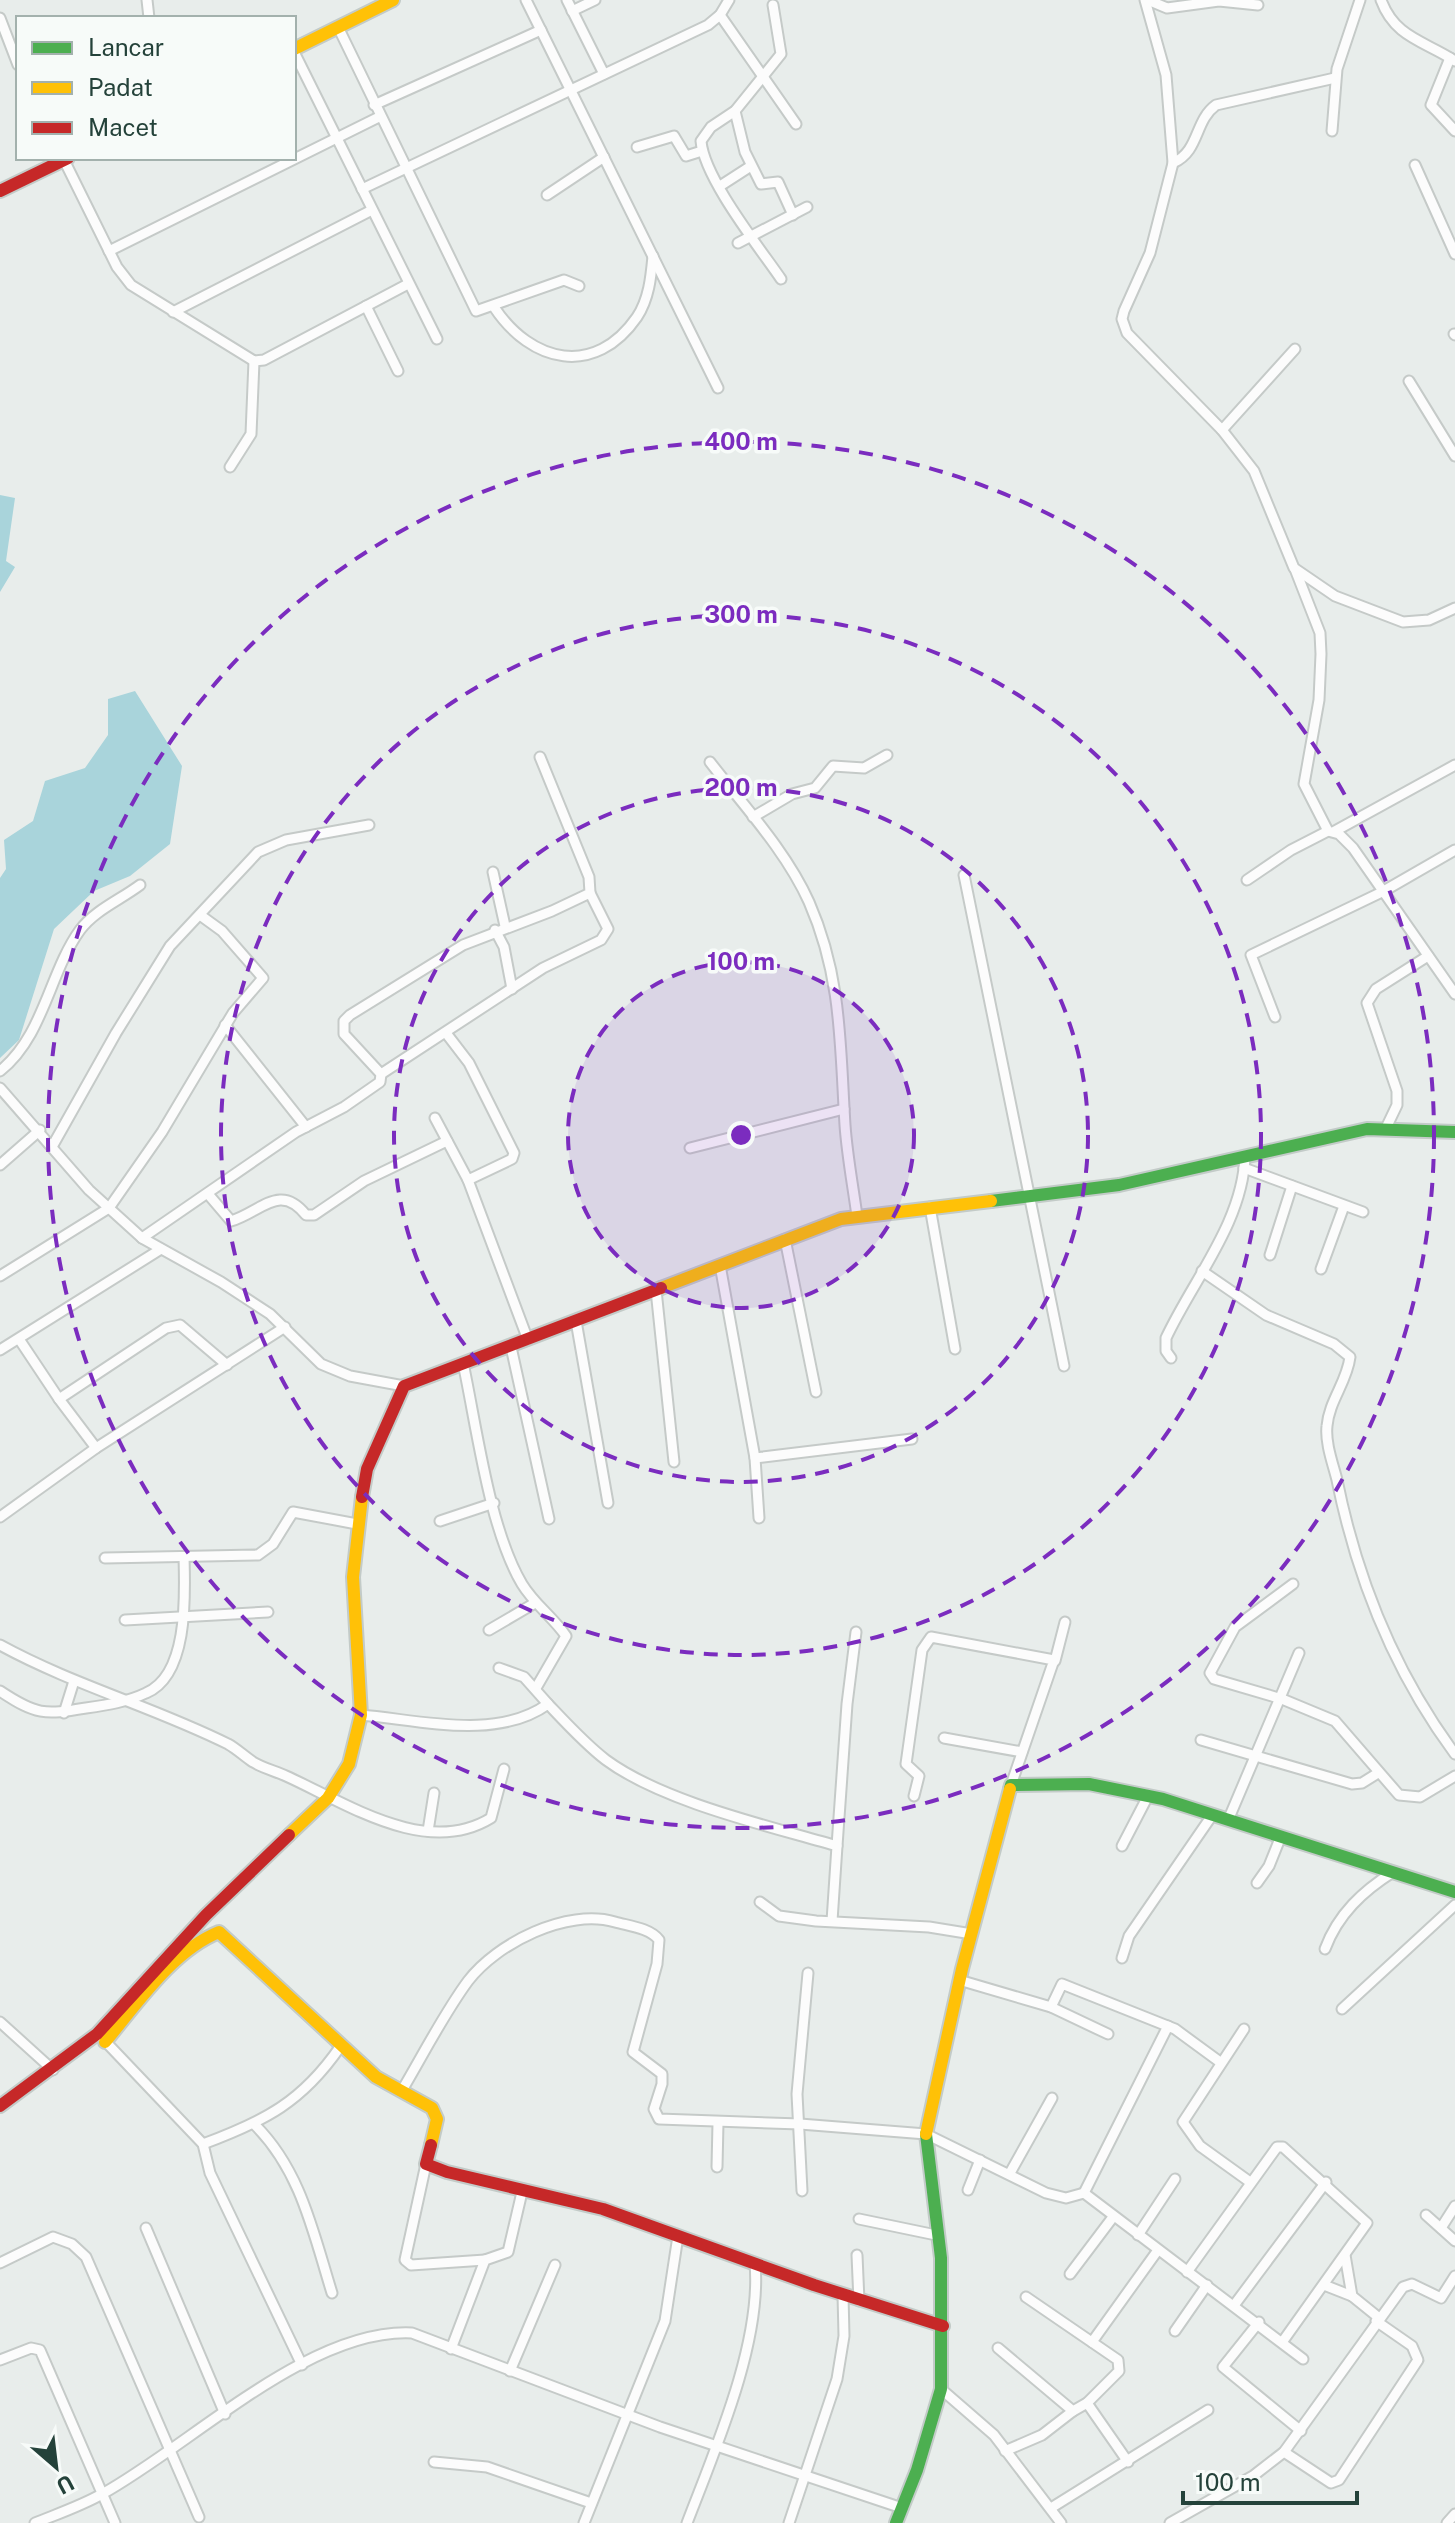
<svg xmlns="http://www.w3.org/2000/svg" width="1455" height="2523" viewBox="0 0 1455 2523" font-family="'Public Sans',sans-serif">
<rect width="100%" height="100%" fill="#e8edeb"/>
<!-- water -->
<g fill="#a9d4db">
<polygon points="0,495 15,498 6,561 15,567 0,592"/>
<polygon points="135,691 182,766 170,844 130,876 94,891 54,929 19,1040 0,1058 0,878 6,869 4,840 33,821 45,781 85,768 108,735 108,699"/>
</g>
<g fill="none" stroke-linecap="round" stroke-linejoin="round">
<!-- street casing -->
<g stroke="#c5cac8" stroke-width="13">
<g id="street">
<polyline points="147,0 149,18"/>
<polyline points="526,0 718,388"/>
<polyline points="567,0 604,74"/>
<polyline points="1145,0 1166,75 1173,163 1150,253 1124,311 1122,319 1127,333 1222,430 1254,471 1294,568 1335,596 1403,622 1429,620 1455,608"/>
<polyline points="1148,0 1167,8 1219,1 1258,5"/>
<path d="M 1381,0 C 1395,38 1425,41 1455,61"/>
<path d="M 773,5 L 781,54 L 735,111 L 711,127 L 701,141 C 704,178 759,247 781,279"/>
<polyline points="572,11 595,0"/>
<polyline points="720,15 796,124"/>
<polyline points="0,18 18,65"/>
<polyline points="338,27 476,311 564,280 579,286"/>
<polyline points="294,52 437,339"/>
<polyline points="1450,58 1431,105 1455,131"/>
<polyline points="374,105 541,30"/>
<polyline points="735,111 745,152 761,184 778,182 793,215"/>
<polyline points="1332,131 1337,69 1360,0"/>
<polyline points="637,147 674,136 686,156 702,151"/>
<polyline points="64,160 117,267 131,285 254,361 264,360 408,284"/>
<path d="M 1173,163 C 1200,151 1194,121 1216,105 L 1335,78"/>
<polyline points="1415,165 1455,254"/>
<polyline points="720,186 751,166"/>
<polyline points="362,189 708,25 720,15 729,0"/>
<polyline points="547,195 604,157"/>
<polyline points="738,243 807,207"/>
<polyline points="109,251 379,117"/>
<polyline points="366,306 398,371"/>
<path d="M 494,307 C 531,363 595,378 637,317 C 649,299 651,277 653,256"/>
<polyline points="173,312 372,210"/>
<polyline points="1454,334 1455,335"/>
<polyline points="1409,381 1455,456"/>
<polyline points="1222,430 1295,349"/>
<polyline points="230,467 251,434 254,361"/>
<polyline points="1295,569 1320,633 1321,654 1319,700 1304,784 1328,831 1339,834 1353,848 1455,994"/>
<path d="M 710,762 C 744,806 786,851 809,902 C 842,977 840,1045 845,1125 C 847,1155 853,1186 857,1216"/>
<polyline points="753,817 792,794 815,788 833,766 864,768 887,755"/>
<polyline points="1335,831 1455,765"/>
<polyline points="493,872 505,926"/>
<polyline points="964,875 1064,1366"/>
<polyline points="1247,880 1291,850 1328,831"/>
<polyline points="495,930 504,947 512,989"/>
<polyline points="1275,1017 1251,955 1382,892 1455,850"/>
<polyline points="225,1025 306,1127"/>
<polyline points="446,1033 469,1063 514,1153 512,1159 468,1180"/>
<path d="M 0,1071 C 44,1036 49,973 80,930 C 95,910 120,900 140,885"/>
<polyline points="381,1074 543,968 601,940 608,929 590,893"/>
<polyline points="0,1088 89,1190 142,1238 221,1282 270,1314 321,1364 350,1376 404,1386"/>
<polyline points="435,1118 468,1180 528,1340"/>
<polyline points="1386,1128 1397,1105 1397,1091 1367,1003 1376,989 1428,956"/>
<polyline points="53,1145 116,1033 170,946 258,852 286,840 369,825"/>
<polyline points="690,1148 844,1109"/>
<polyline points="0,1165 40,1130"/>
<polyline points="1244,1168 1363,1212"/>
<path d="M 208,1194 L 231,1221 C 261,1212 280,1182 306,1215 L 314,1215 L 364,1181 L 447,1141"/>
<polyline points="930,1207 955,1349"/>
<polyline points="142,1238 296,1132 344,1107 380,1082 381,1074 344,1034 344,1021 350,1015 463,945 552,911 590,893 589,877 540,757"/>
<polyline points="785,1239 816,1392"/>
<polyline points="1270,1255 1292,1186"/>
<polyline points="720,1265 755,1458 759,1518"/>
<polyline points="1321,1269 1344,1206"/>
<path d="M 1202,1271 L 1266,1315 L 1334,1344 L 1350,1357 C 1347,1382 1329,1401 1327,1426 C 1325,1443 1333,1464 1337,1480 C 1357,1579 1395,1673 1455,1754"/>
<polyline points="0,1276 109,1208 162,1132 233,1013 263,978 222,931 200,915"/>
<polyline points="656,1290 674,1462"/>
<polyline points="576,1321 608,1503"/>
<polyline points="19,1339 59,1399"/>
<polyline points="511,1347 549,1519"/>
<polyline points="0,1350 161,1249"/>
<path d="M 1171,1358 L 1166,1351 L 1166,1338 C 1193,1280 1243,1222 1245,1156"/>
<path d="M 463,1363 C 477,1428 489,1528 522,1584 C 534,1604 553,1617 566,1636 L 536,1688"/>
<polyline points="96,1448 59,1399 166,1328 180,1325 227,1365"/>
<polyline points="755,1458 912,1439"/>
<polyline points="0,1517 96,1448 285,1327"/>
<polyline points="440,1521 494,1503"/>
<polyline points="105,1558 258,1555 273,1544 293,1512 357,1524"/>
<polyline points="1293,1584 1235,1627 1210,1673 1214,1679 1282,1699 1335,1721 1399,1795 1420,1797 1455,1776"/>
<polyline points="125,1620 268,1612"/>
<polyline points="489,1630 535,1603"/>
<path d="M 0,1645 C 73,1685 154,1707 228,1744 C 237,1749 244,1756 253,1762 C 263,1768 275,1771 286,1776 C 346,1803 426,1858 491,1818 L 504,1769"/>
<polyline points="1055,1661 1065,1622"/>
<polyline points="499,1668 524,1677 548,1704"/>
<path d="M 0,1691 C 36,1715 44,1715 86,1708 C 107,1705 127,1702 146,1693 C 189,1675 185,1594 184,1557"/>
<polyline points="64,1713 74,1681"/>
<path d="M 361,1715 C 420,1720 497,1741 548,1704 C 566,1723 585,1744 606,1760 C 663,1802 769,1826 837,1846 L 832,1921"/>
<polyline points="944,1738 1022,1752"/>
<polyline points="1201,1740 1352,1784 1362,1783 1378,1773"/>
<polyline points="914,1796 919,1776 906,1764 922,1650 931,1637 1054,1660 1011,1785"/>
<polyline points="1229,1818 1299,1653"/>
<polyline points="428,1831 434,1793"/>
<polyline points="837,1846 847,1704 856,1632"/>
<polyline points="1122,1846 1148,1796"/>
<polyline points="1257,1883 1269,1866 1281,1836"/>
<polyline points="760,1902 779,1916 816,1921 929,1927 972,1934"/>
<path d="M 1325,1949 C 1338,1914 1363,1891 1393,1872"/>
<polyline points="1122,1958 1129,1936 1213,1814"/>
<polyline points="959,1980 1051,2007 1108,2034"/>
<polyline points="1051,2007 1062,1984 1175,2029 1220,2062"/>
<polyline points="1342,2009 1455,1905"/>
<polyline points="0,2022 53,2070"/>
<polyline points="1168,2026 1084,2193 1303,2359"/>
<polyline points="1244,2029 1183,2122 1200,2146 1250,2182"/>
<polyline points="103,2039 203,2144 210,2173 302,2365"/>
<path d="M 401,2092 C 423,2055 443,2015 468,1981 C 497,1943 567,1908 615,1922 C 629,1926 650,1928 659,1940 L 657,1964 L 633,2052 L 662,2074 L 662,2084 L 654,2109 L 659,2119 L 800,2124 L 926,2134 L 1046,2193 L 1066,2198 L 1084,2193"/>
<path d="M 255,2125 C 301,2171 313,2232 332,2293"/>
<path d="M 203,2144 C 265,2121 302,2102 340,2047"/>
<polyline points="426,2164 405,2260 411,2265 485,2260"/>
<polyline points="717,2167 718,2123"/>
<polyline points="1010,2173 1052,2098"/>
<polyline points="968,2190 980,2160"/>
<polyline points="802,2191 797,2094 808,1973"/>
<polyline points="1426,2215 1455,2241"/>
<polyline points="859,2219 936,2235"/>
<polyline points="146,2228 225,2414"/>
<polyline points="1441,2228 1455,2206"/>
<polyline points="1138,2235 1175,2179"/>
<polyline points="857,2255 859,2301"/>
<polyline points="1345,2255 1352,2296 1378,2317"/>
<polyline points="0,2263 53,2237 72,2244 86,2257 199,2517"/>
<polyline points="1187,2272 1277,2147 1283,2147 1367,2223 1283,2341"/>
<polyline points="1070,2274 1113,2217"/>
<polyline points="1324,2285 1352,2296"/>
<polyline points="1235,2304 1326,2182"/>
<polyline points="1259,2322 1223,2367 1301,2431"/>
<polyline points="1175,2331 1207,2285"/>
<polyline points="1092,2342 1158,2250"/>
<polyline points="998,2348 1073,2411 1087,2403 1119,2371 1118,2360 1026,2297"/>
<polyline points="451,2349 485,2260 508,2252 522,2192"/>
<polyline points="0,2360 31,2348 40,2350 115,2523"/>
<polyline points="510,2371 555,2265"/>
<polyline points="941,2389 994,2435 1061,2523"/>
<polyline points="1087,2403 1128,2462"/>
<polyline points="1005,2451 1042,2435 1073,2411"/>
<polyline points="1284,2452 1331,2483 1339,2480 1418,2360 1412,2346 1376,2321"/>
<polyline points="434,2462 487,2467 591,2503"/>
<polyline points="1051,2508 1208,2410"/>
<path d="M 35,2523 C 57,2514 81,2506 102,2494 C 191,2445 309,2328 412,2333 L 660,2427 L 902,2508"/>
<polyline points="584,2523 665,2321 678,2236"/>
<path d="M 687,2523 C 715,2450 762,2342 755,2264"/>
<polyline points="789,2523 837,2379 844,2336 843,2295"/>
<polyline points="1170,2523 1253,2476 1284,2452 1403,2287 1412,2284 1441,2298 1455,2276"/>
<polyline points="1447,2523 1455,2514"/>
</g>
</g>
<!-- fast casing -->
<g stroke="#c3cbc8" stroke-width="16">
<g id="fast">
<polyline points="991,1201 1119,1185 1367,1129 1455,1132"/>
<polyline points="1010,1789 1011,1785 1089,1784 1163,1799 1455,1892"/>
<polyline points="896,2523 917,2470 941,2389 941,2258 926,2134"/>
</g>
</g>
<!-- slow casing -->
<g stroke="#c3cbc8" stroke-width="16">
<g id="slow">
<polyline points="294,49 393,0"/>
<polyline points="661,1288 841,1219 991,1201"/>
<polyline points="289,1835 328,1798 349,1764 361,1715 353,1577 362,1497"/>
<path d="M 105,2042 C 137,2004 172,1951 219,1932 L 376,2077 L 432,2108 L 437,2119 L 431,2145"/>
<polyline points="926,2134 962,1969 1010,1789"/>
</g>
</g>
<!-- jam casing -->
<g stroke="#c3cbc8" stroke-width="16">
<g id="jam">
<polyline points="0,191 68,158"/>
<polyline points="362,1497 367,1469 404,1386 661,1288"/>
<polyline points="0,2106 97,2034 206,1915 289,1835"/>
<polyline points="431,2145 426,2164 447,2172 603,2209 814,2285 943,2326"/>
</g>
</g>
<!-- street -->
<use href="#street" stroke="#fcfcfc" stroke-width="9"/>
<!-- fast -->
<use href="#fast" stroke="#4caf50" stroke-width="12"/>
<!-- slow -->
<use href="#slow" stroke="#ffc107" stroke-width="12"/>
<!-- jam -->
<use href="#jam" stroke="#c62828" stroke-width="12"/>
</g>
<!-- distance rings -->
<circle cx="741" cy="1135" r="173" fill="#7b2cbf" fill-opacity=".12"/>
<g fill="none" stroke="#7b2cbf" stroke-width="4" stroke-dasharray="14 10">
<circle cx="741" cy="1135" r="173"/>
<circle cx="741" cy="1135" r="347"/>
<circle cx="741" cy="1135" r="520"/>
<circle cx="741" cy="1135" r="693"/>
</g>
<circle cx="741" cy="1135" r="12" fill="#7b2cbf" stroke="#f7fbf9" stroke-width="4"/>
<g font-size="24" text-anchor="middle" font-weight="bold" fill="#7b2cbf" stroke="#f7fbf9" stroke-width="7" stroke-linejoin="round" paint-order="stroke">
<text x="741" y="450">400 m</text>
<text x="741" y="623">300 m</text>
<text x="741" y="796">200 m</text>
<text x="741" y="970">100 m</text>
</g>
<!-- legend -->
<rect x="16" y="16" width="280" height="144" fill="#f7fbf9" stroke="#a3b1ad" stroke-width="2"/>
<rect x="32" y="42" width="40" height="12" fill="#4caf50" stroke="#a3b1ad" stroke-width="2"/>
<text x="88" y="56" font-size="24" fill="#24423a">Lancar</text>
<rect x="32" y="82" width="40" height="12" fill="#ffc107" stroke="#a3b1ad" stroke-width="2"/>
<text x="88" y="96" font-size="24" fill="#24423a">Padat</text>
<rect x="32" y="122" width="40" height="12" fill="#c62828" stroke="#a3b1ad" stroke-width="2"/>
<text x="88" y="136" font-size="24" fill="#24423a">Macet</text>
<!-- north arrow -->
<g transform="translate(56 2467) rotate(152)" stroke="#f7fbf9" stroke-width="6" paint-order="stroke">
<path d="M0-6L14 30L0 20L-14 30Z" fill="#24423a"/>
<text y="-12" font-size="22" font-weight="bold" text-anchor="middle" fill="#24423a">U</text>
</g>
<!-- scale -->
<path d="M1183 2491v12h174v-12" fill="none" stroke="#24423a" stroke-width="4"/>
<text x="1195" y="2491" font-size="24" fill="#24423a" stroke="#f7fbf9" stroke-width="6" paint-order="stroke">100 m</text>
</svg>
